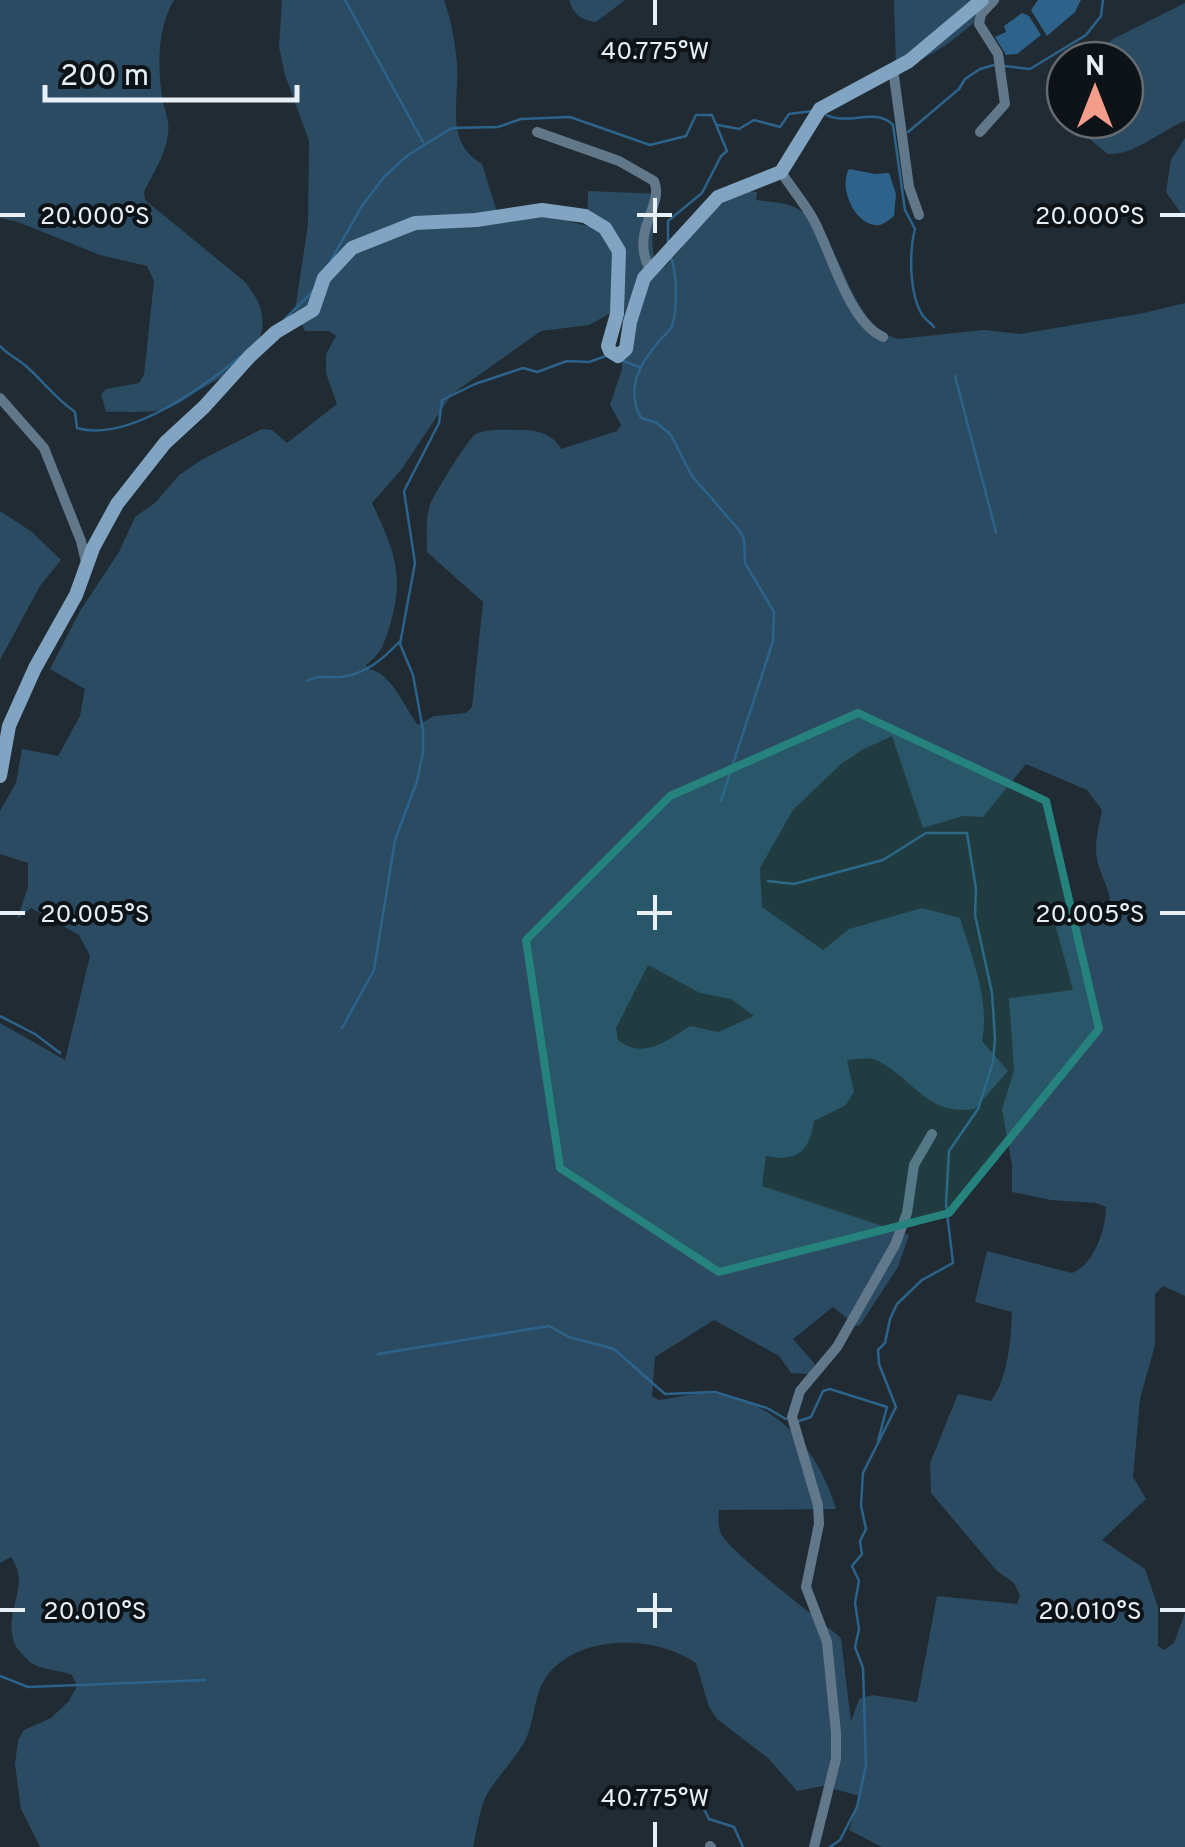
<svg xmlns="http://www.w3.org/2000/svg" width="1185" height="1847" viewBox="0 0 1185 1847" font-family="Overpass,sans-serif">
<rect width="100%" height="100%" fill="#202b33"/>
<!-- green -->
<g fill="#2b4b63" fill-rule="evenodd">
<path d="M 0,0 L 174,0 C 157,28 157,70 163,102 C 165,112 170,122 168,133 C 166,154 153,173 144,192 L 145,200 L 244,281 C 287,331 248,363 203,388 C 192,394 180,404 169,408 C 151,414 125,411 106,412 L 101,394 L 106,389 L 139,383 L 144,375 L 154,281 L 147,266 L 100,255 L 18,222 L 0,218 Z"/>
<path d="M 282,0 L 444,0 C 451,20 455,42 457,63 C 460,100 443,141 482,164 L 498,215 L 549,216 L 587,226 L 588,191 L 660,194 C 655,219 646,249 660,271 C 686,249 719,185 757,192 L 756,200 C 768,202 784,202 794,207 C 844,230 845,325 898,339 L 984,330 L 1020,334 L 1144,313 L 1185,303 L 1185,1296 L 1163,1286 L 1155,1294 L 1155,1345 L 1140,1399 L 1133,1477 L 1146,1499 L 1102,1540 L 1145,1569 L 1158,1607 L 1158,1646 L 1164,1650 L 1174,1643 L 1185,1613 L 1185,1847 L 882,1847 L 849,1830 L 860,1796 L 823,1786 L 797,1791 L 768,1758 L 717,1719 L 709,1707 L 696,1663 C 656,1635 578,1633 546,1677 C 533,1696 535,1723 524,1743 C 513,1761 498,1776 487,1794 C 479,1809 477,1831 473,1847 L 40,1847 L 21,1809 L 15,1764 L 18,1740 L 24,1730 L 51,1718 L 69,1701 L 77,1686 L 72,1675 C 60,1670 44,1670 33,1664 C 27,1661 21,1652 16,1647 C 0,1612 33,1588 11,1557 L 0,1563 L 0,1023 L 65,1060 L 90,956 L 79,935 L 31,908 L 17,919 L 28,887 L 28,863 L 0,854 L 0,811 L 16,783 L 22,749 L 58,756 L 80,716 L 85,689 L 50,669 L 80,611 L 119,552 L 135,517 L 156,502 L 179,475 L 203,459 L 262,429 L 272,430 L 287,443 L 337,404 L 326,373 L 326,354 L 336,336 L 329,331 L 305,331 L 295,310 L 308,225 L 309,141 L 285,75 L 279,47 ZM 625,300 L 622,369 L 610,405 L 621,425 L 617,431 L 561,449 C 553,434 538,430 522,430 C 507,430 489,428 476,434 C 469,437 433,496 430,505 C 425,520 427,538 427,552 L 483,602 L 472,707 L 466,713 L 434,716 L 418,725 C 404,707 392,673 369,669 L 366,665 C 382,653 384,644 390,625 C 405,575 394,550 372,503 L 401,470 L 452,394 L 541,331 L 589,325 L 618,309 ZM 892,736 L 923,828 L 963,816 L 983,817 L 1026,764 L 1087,790 L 1102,810 C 1099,826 1094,843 1097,859 C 1103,886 1115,890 1108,921 L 1051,909 L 1073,990 L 1009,998 L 1014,1071 L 1002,1109 L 1012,1165 L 1012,1192 L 1051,1200 L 1096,1203 L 1106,1207 C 1106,1229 1094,1265 1072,1273 L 987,1251 L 975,1302 L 1012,1312 C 1011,1340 1008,1378 991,1401 L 958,1394 L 930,1463 L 931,1493 L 997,1571 L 1014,1583 L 1020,1595 L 1017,1604 L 937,1596 L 917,1702 L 872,1695 L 859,1699 L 851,1722 L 841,1638 C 819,1619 731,1553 721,1534 C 718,1526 718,1518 719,1510 L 836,1509 C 819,1451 777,1400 713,1394 C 696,1392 676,1398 659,1400 L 652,1396 L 655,1357 L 714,1320 L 779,1356 L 791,1373 L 809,1374 L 815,1364 L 793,1339 L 833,1307 L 856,1326 L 860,1325 L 898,1267 L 909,1235 L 762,1186 L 766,1156 C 796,1162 809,1153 814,1121 L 846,1105 L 854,1092 L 847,1060 C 857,1059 870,1057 878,1061 C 916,1081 927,1116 975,1109 L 1008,1071 L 982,1041 C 990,1000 972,957 960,918 L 922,908 L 849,929 L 823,950 L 762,907 L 760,868 L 793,810 L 841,764 L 862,750 ZM 648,965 L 700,993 L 731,999 L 754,1016 L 718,1032 L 690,1026 C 666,1041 644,1060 618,1040 L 616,1028 Z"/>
<path d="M 569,0 L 625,0 L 596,22 C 581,20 574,15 569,0 Z"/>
<path d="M 894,0 L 1000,0 C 970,25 936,61 896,67 Z"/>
<path d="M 1185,3 L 1185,121 C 1162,130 1133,156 1108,154 L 1066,120 L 1125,120 L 1125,60 L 1088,60 L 1113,39 Z"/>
<polygon points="1185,138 1185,219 1166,192 1171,160"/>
<polygon points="0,511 32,532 61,560 40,586 0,660"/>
</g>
<!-- water -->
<g fill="#2d638a">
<polygon points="1038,0 1081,0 1075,12 1047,36 1031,10"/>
<polygon points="1022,13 1029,16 1041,35 1017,54 1006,55 995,37 1006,32 1004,26"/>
<path d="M 849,169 L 875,174 L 889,173 L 896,194 L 894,216 C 890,219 884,224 880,225 C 855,228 838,187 849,169 Z"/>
</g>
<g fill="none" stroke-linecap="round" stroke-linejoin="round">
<!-- stream -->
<g stroke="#2d638a" stroke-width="2.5">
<polyline points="345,0 423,142"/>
<polyline points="1004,66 1030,69 1086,35 1101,16 1103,0"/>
<path d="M 823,113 C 845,128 875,106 893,125 L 905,210 L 915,229 C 909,252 909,295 923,316 C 926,320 931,323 934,327"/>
<polyline points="718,125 739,129 754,120 780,127 789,114 812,111"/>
<polyline points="908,132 959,89 965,79 980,69 994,65"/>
<path d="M 671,258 C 677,272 678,314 671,328 C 670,330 662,338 660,340 C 640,363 625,388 641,418 L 657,423 L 671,435 L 692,476 L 740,531 L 744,539 L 745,563 L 774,612 L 773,641 L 721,801"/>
<polyline points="331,260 362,206 384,177 408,155 452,128 498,127 521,119 570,117 650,145 686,136 696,115 712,115 727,151 721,156 702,193 668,221 668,243"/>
<polyline points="285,319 315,289"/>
<path d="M 0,346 C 10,357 16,357 26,366 C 43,381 55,398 75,412 L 77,428 C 127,443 204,387 241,356"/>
<polyline points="623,361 639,367"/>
<polyline points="955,376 996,532"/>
<path d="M 307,681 C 320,674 327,678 341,677 C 366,674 383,659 399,642"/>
<polyline points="768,881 794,884 883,860 926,833 967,833 976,889 975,915 992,993 995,1039 993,1062 978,1109 949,1151 946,1204 953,1263 922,1280 897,1304 890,1319 885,1343 878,1350 879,1364 896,1407 863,1473 861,1506 866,1529 860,1541 862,1554 852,1566 859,1581 855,1603 859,1629 855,1647 863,1668 866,1765 857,1807 840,1840 830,1847"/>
<polyline points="0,1016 35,1034 60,1053"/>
<polyline points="342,1028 374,970 395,840 417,781 423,752 423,730 413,675 400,644 415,563 404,491 439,423 442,400 475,384 523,368 537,372 567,361 589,362 606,356"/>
<polyline points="378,1354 549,1326 569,1337 614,1349 665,1394 715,1392 767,1408 786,1419"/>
<polyline points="796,1422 811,1417 823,1391 830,1389 887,1407 878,1441"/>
<polyline points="0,1676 28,1687 205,1680"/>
<polyline points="692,1786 709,1819 734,1827 743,1847"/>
</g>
<!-- street -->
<g stroke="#61788a" stroke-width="10">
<polyline points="893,69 909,187 919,215"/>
<path d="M 537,132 L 619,161 L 654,181 C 665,206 629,230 650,270"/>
<polyline points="980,132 1005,104 998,54 979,24 981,14 994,0"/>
<path d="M 781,172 C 791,187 803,202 812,217 C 831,250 848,322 883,337"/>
<polyline points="0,398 44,448 81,541 86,562"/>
<polyline points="710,1846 711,1847"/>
<polyline points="814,1847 836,1759 836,1733 827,1642 806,1587 819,1524 818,1505 792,1417 800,1391 837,1347 895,1245 907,1213 914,1165 932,1134"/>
</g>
<!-- secondary -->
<polyline stroke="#80a4c1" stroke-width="14" points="0,776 9,726 35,668 76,595 93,548 117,504 165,443 204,407 250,356 276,332 313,310 324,278 352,248 415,223 476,220 542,210 585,216 605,228 619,251 617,314 608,346 610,351 618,356 626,349 630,322 644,278 718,197 781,172 820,109 909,61 982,0"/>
</g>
<!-- marked area -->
<path fill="#25827c" fill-opacity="0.2" stroke="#25827c" stroke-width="8" stroke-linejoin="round" d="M 858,713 L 1046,801 L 1099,1029 L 949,1213 L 719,1272 L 560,1168 L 526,940 L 670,796 Z"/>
<!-- ticks -->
<path fill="none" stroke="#e8eff5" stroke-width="4" d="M 655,0 L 655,25M 655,198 L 655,233M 0,215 L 25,215M 637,215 L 672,215M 1160,215 L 1185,215M 655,895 L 655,930M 0,913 L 25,913M 637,913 L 672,913M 1160,913 L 1185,913M 655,1593 L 655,1628M 0,1610 L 25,1610M 637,1610 L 672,1610M 1160,1610 L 1185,1610M 655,1822 L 655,1847"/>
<g font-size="25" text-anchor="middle" fill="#e8eff5" stroke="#0e1317" stroke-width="8" stroke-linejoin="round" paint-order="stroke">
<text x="655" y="59">40.775°W</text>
<text x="95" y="224">20.000°S</text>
<text x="1090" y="224">20.000°S</text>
<text x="95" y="922">20.005°S</text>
<text x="1090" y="922">20.005°S</text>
<text x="95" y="1619">20.010°S</text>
<text x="1090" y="1619">20.010°S</text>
<text x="655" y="1806">40.775°W</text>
</g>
<!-- north arrow -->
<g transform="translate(1095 90)"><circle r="48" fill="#0e1317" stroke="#656b70" stroke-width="2.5"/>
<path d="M0-8L18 38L0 25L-18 38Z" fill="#f49d8b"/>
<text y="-15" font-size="28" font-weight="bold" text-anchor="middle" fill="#e8eff5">N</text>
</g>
<!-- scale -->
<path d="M45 85v15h252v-15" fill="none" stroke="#e8eff5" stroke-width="5"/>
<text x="60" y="85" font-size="30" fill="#e8eff5" stroke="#0e1317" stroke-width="8" paint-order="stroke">200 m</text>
</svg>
